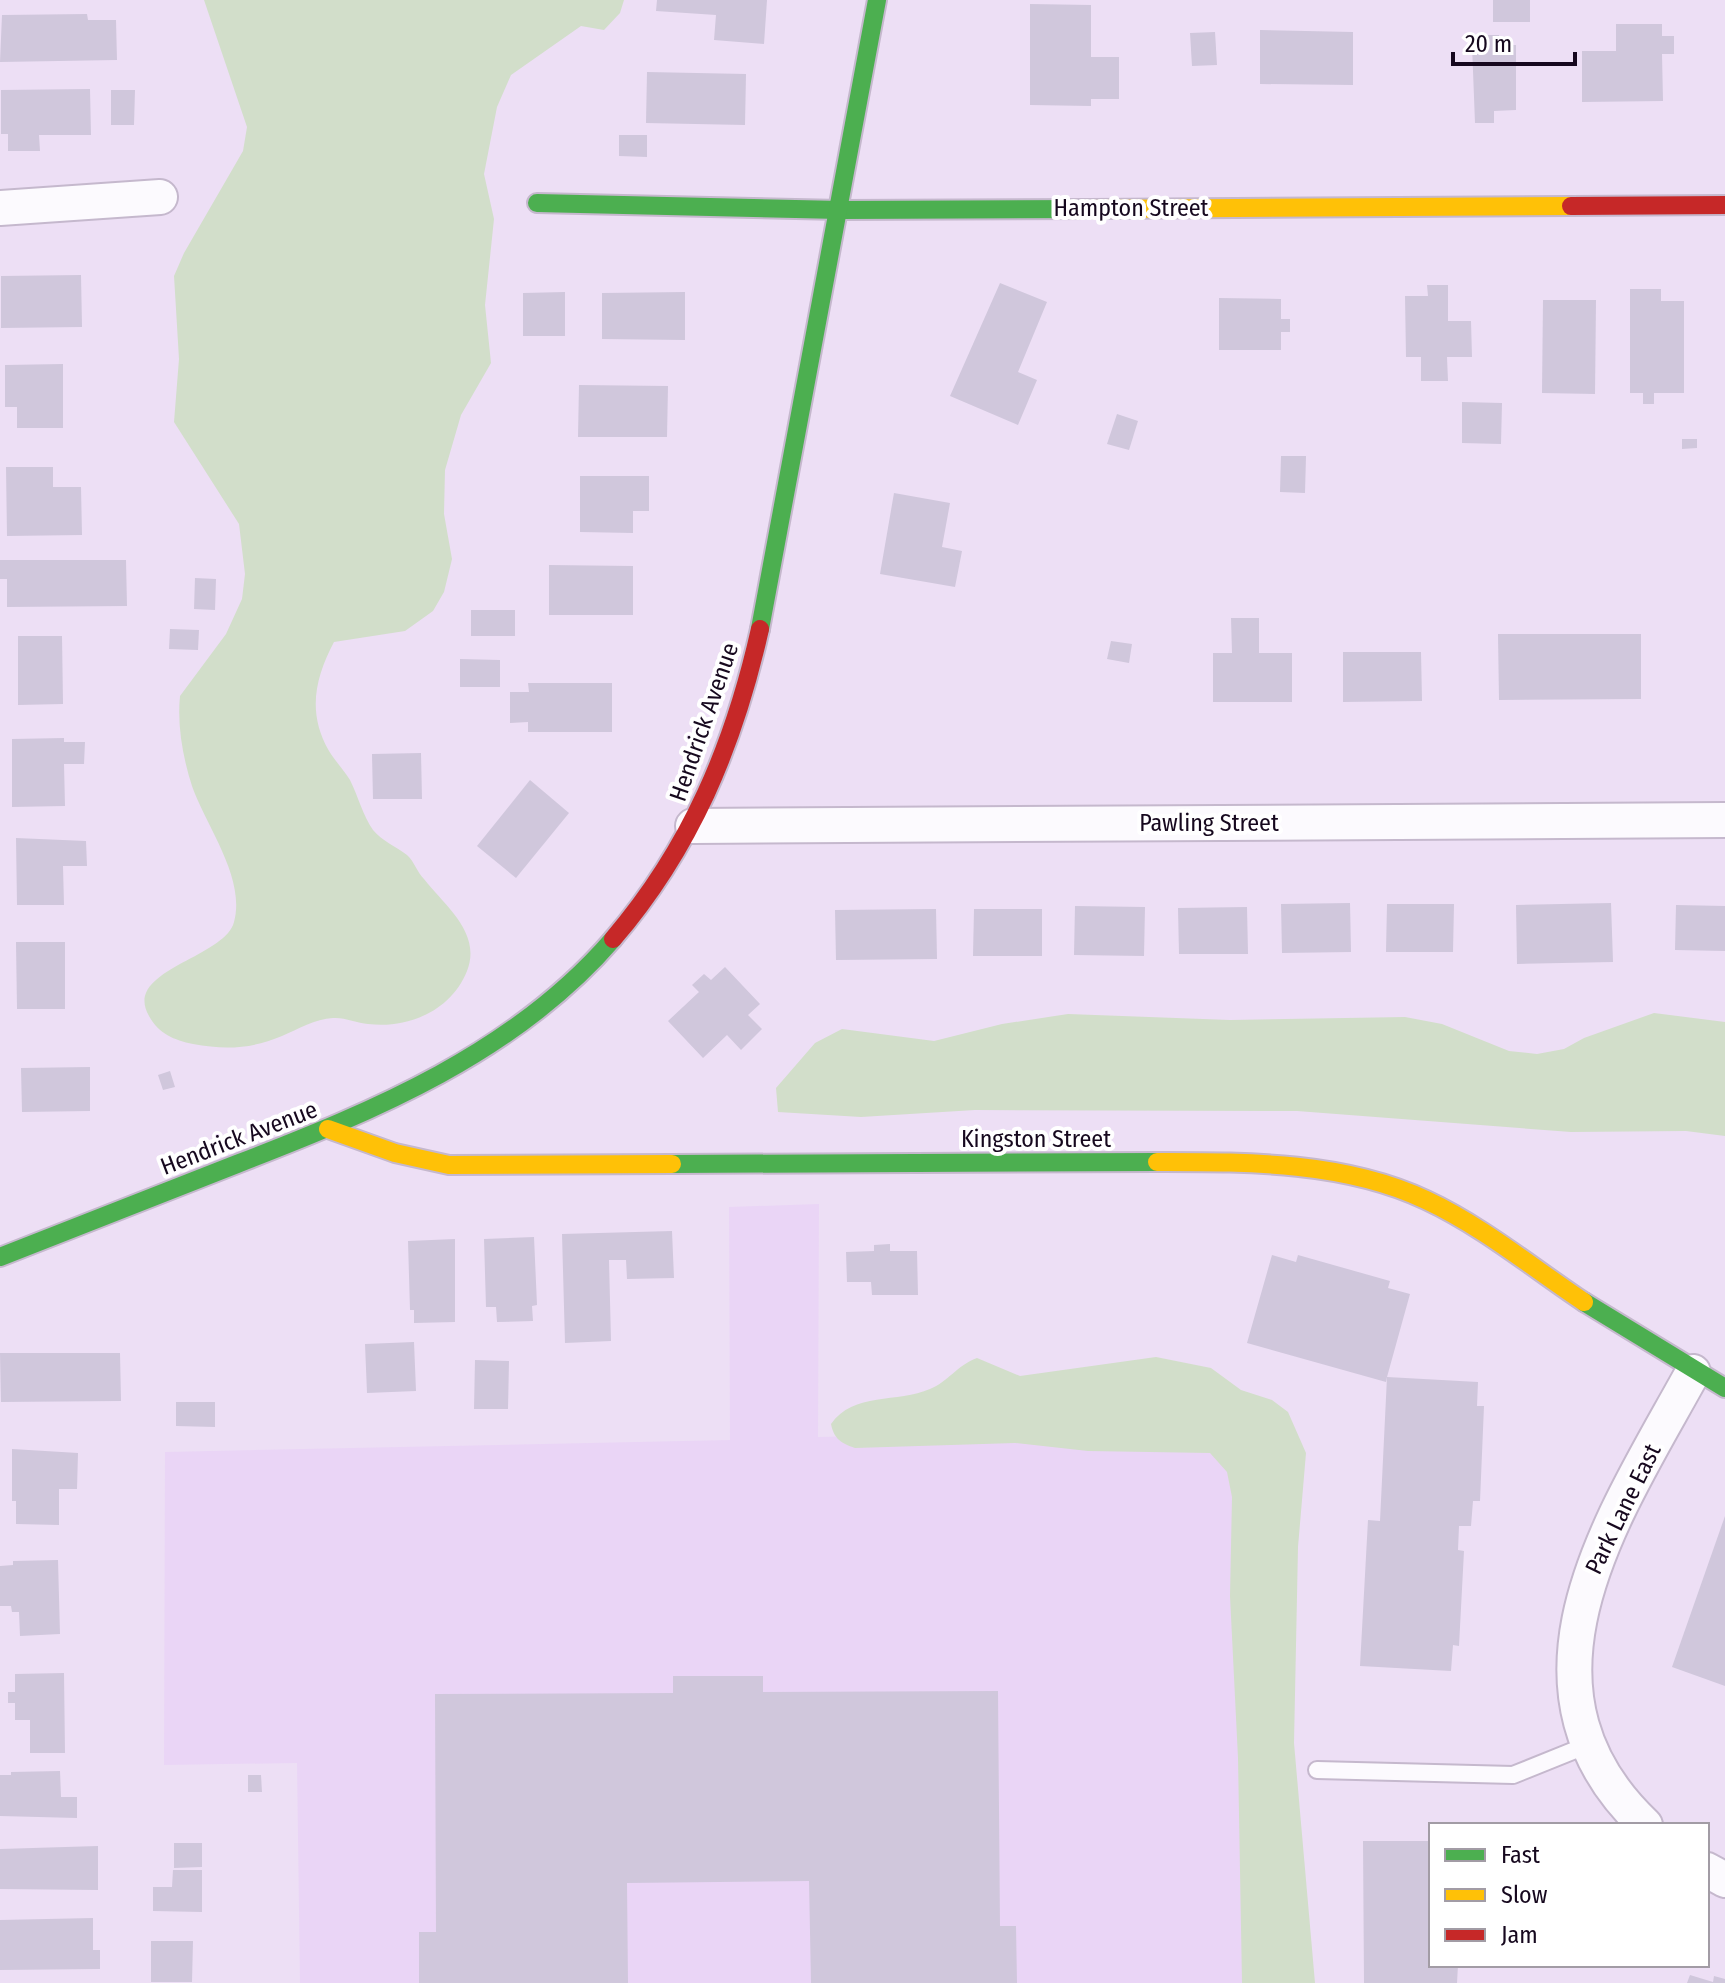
<svg xmlns="http://www.w3.org/2000/svg" width="1725" height="1983" viewBox="0 0 1725 1983" font-family="'Fira Sans Condensed',sans-serif">
<rect width="100%" height="100%" fill="#eddff5"/>
<!-- built -->
<polygon fill="#ead5f6" points="819,1204 818,1437 1244,1428 1275,1983 300,1983 297,1763 164,1765 165,1452 730,1440 729,1207"/>
<!-- green -->
<g fill="#d2deca">
<path d="M 204,0 L 624,0 L 620,13 L 604,30 L 581,26 L 511,75 L 497,107 L 484,174 L 494,219 L 485,305 L 491,363 L 461,415 L 445,470 L 444,514 L 452,559 L 444,592 L 433,611 L 405,631 L 334,642 C 315,678 307,713 329,751 C 335,761 344,770 350,780 C 358,796 363,816 373,830 C 382,841 395,846 407,855 C 414,861 417,872 424,879 C 445,906 482,933 467,971 C 451,1011 408,1029 368,1024 C 357,1023 344,1017 333,1018 C 315,1019 298,1029 282,1036 C 251,1049 225,1050 193,1044 C 174,1040 159,1034 149,1016 C 122,970 225,958 234,922 C 246,878 206,826 192,786 C 183,758 177,726 180,696 L 226,634 L 242,599 L 245,574 L 239,524 L 174,422 L 179,359 L 174,276 L 184,253 L 243,151 L 247,127 Z"/>
<polygon points="1654,1013 1725,1022 1725,1136 1686,1131 1571,1132 1297,1111 975,1110 861,1117 778,1112 776,1088 815,1043 842,1029 934,1041 1002,1024 1068,1014 1230,1020 1405,1017 1442,1024 1509,1051 1537,1054 1564,1049 1584,1038"/>
<path d="M 1156,1357 L 1211,1368 L 1241,1390 L 1272,1400 L 1288,1412 L 1306,1453 L 1298,1547 L 1294,1743 L 1315,1983 L 1242,1983 L 1238,1758 L 1230,1596 L 1232,1497 L 1227,1472 L 1210,1453 L 1088,1451 L 1015,1443 L 855,1448 C 841,1443 834,1439 831,1424 C 853,1392 898,1403 930,1389 C 948,1382 956,1366 977,1358 L 1020,1376 Z"/>
</g>
<!-- building -->
<g fill="#d0c7dc">
<polygon points="657,0 767,0 764,44 714,40 716,15 656,11"/>
<rect x="1493" y="0" width="37" height="22"/>
<polygon points="1030,4 1091,5 1091,57 1119,57 1119,99 1091,99 1091,106 1030,105"/>
<polygon points="87,14 88,20 116,20 117,60 0,62 2,15"/>
<polygon points="1616,24 1662,24 1662,36 1674,36 1674,54 1662,54 1663,101 1582,102 1582,51 1616,51"/>
<polygon points="1260,30 1353,32 1353,85 1260,84"/>
<polygon points="1215,32 1217,65 1192,66 1190,33"/>
<polygon points="1476,35 1499,35 1499,45 1516,45 1516,110 1494,111 1494,123 1475,123 1472,45 1476,45"/>
<polygon points="647,72 746,74 745,125 646,123"/>
<polygon points="90,89 91,135 39,135 40,151 8,151 8,134 1,134 1,90"/>
<polygon points="111,90 135,90 134,125 111,125"/>
<polygon points="619,135 647,135 647,157 619,156"/>
<polygon points="81,275 82,327 1,328 1,276"/>
<polygon points="1000,283 1047,302 1018,372 1037,380 1018,425 950,396"/>
<polygon points="1427,285 1448,285 1448,321 1471,321 1472,357 1447,357 1448,381 1421,381 1421,357 1406,357 1405,296 1428,296"/>
<polygon points="1630,289 1661,289 1661,301 1684,301 1684,393 1654,393 1654,404 1643,404 1643,393 1630,393"/>
<polygon points="565,292 565,336 523,336 523,293"/>
<polygon points="685,292 685,340 602,339 602,293"/>
<polygon points="1219,298 1281,299 1281,319 1290,319 1290,332 1281,332 1281,350 1219,350"/>
<polygon points="1543,300 1596,300 1595,394 1542,393"/>
<polygon points="63,364 63,428 17,428 17,407 5,407 5,365"/>
<polygon points="579,385 668,386 667,437 578,437"/>
<polygon points="1462,402 1502,403 1501,444 1462,443"/>
<polygon points="1117,414 1138,421 1129,450 1107,444"/>
<polygon points="1682,439 1697,439 1697,448 1682,449"/>
<polygon points="1281,456 1306,456 1305,493 1280,492"/>
<polygon points="6,467 53,467 53,487 81,487 82,535 7,536"/>
<polygon points="580,476 649,476 649,511 633,511 633,533 580,532"/>
<polygon points="894,493 950,503 942,547 962,551 955,587 880,574"/>
<polygon points="0,560 126,560 127,606 7,607 7,579 0,579"/>
<polygon points="549,565 633,566 633,615 549,615"/>
<polygon points="195,578 216,579 215,610 194,609"/>
<rect x="471" y="610" width="44" height="26"/>
<polygon points="1231,618 1259,618 1259,653 1292,653 1292,702 1213,702 1213,653 1232,653"/>
<polygon points="170,629 199,630 198,650 169,649"/>
<polygon points="1498,634 1641,634 1641,699 1499,700"/>
<polygon points="18,636 62,636 63,704 18,705"/>
<polygon points="1111,641 1132,644 1129,663 1107,659"/>
<polygon points="1343,652 1421,652 1422,701 1343,702"/>
<polygon points="460,659 500,660 500,687 460,687"/>
<polygon points="528,683 612,683 612,732 528,732 528,722 510,723 510,692 529,692"/>
<polygon points="64,738 64,742 85,742 84,764 64,764 65,806 12,807 12,739"/>
<polygon points="421,753 422,799 373,799 372,754"/>
<polygon points="530,780 569,813 516,878 477,846"/>
<polygon points="16,838 86,841 87,866 63,866 64,905 17,905"/>
<polygon points="1350,903 1351,952 1282,953 1281,904"/>
<polygon points="1611,903 1613,962 1517,964 1516,905"/>
<polygon points="1387,904 1454,904 1453,952 1386,952"/>
<polygon points="1676,905 1725,906 1725,951 1675,950"/>
<polygon points="1075,906 1145,907 1144,956 1074,955"/>
<polygon points="1247,907 1248,954 1179,954 1178,908"/>
<polygon points="936,909 937,959 836,960 835,910"/>
<polygon points="974,909 1042,909 1042,956 973,956"/>
<polygon points="16,942 65,942 65,1009 17,1009"/>
<polygon points="725,967 760,1004 748,1015 762,1029 741,1050 727,1035 703,1058 668,1021 699,992 692,985 704,974 711,980"/>
<polygon points="90,1067 90,1111 22,1112 21,1068"/>
<polygon points="170,1071 175,1087 163,1090 158,1075"/>
<polygon points="672,1231 674,1278 627,1279 626,1260 609,1260 611,1341 565,1343 562,1234"/>
<polygon points="534,1237 537,1305 532,1306 533,1321 497,1322 496,1307 486,1307 484,1239"/>
<polygon points="455,1239 455,1322 414,1323 414,1310 410,1310 408,1241"/>
<polygon points="890,1244 890,1251 917,1251 918,1295 872,1295 871,1282 847,1282 846,1252 874,1251 874,1245"/>
<polygon points="1272,1255 1296,1262 1298,1255 1390,1281 1388,1288 1410,1294 1387,1377 1478,1382 1477,1406 1484,1406 1480,1501 1473,1501 1471,1526 1459,1526 1458,1550 1464,1551 1459,1646 1453,1645 1451,1671 1360,1666 1368,1520 1380,1521 1387,1377 1386,1382 1247,1343"/>
<polygon points="414,1342 416,1391 367,1393 365,1344"/>
<polygon points="0,1353 120,1353 121,1401 1,1402"/>
<polygon points="475,1360 509,1361 508,1409 474,1409"/>
<polygon points="176,1402 215,1402 215,1427 176,1426"/>
<polygon points="12,1449 78,1453 77,1489 59,1489 59,1525 16,1524 16,1501 12,1501"/>
<polygon points="1725,1516 1725,1686 1672,1667"/>
<polygon points="58,1560 60,1634 20,1636 19,1612 12,1612 11,1606 0,1606 0,1566 13,1565 13,1561"/>
<polygon points="64,1673 65,1753 30,1753 30,1720 15,1720 15,1703 8,1703 8,1692 15,1692 15,1674"/>
<polygon points="673,1676 763,1676 763,1692 998,1691 1000,1926 1016,1926 1017,1983 811,1983 809,1881 627,1883 628,1983 419,1983 419,1932 436,1932 435,1694 673,1693"/>
<polygon points="60,1771 61,1797 77,1797 77,1818 0,1816 0,1775 11,1775 11,1772"/>
<polygon points="248,1775 261,1775 262,1792 248,1792"/>
<polygon points="1363,1841 1431,1841 1431,1965 1458,1965 1457,1983 1364,1983"/>
<polygon points="174,1843 202,1843 202,1867 174,1868"/>
<polygon points="98,1846 98,1890 0,1889 0,1849"/>
<polygon points="173,1870 202,1870 202,1912 153,1911 153,1887 172,1887"/>
<polygon points="93,1918 93,1950 100,1950 100,1969 0,1970 0,1920"/>
<polygon points="151,1941 193,1941 192,1982 151,1982"/>
<polygon points="1690,1975 1713,1982 1714,1976 1725,1979 1725,1983 1687,1983"/>
</g>
<g fill="none" stroke-linecap="round" stroke-linejoin="round">
<!-- lane casing -->
<g stroke="#c5b8cd" stroke-width="20">
<polyline id="lane" points="1317,1770 1513,1775 1590,1744"/>
</g>
<!-- street casing -->
<g stroke="#c5b8cd" stroke-width="38">
<g id="street">
<polyline points="0,208 160,197"/>
<polyline points="693,826 1725,820"/>
<path d="M 1645,1825 C 1496,1684 1617,1511 1693,1372"/>
<polyline points="1707,1870 1725,1880"/>
</g>
</g>
<!-- fast casing -->
<g stroke="#c5b8cd" stroke-width="22">
<g id="fast">
<polyline points="537,203 840,210 1089,209"/>
<polyline points="760,629 877,0"/>
<polyline points="672,1164 1157,1162"/>
<path d="M 0,1257 C 79,1226 158,1195 237,1164 C 374,1111 515,1053 613,939"/>
<polyline points="1584,1302 1725,1388"/>
</g>
</g>
<!-- slow casing -->
<g stroke="#c5b8cd" stroke-width="22">
<g id="slow">
<polyline points="1089,209 1571,206"/>
<polyline points="328,1129 395,1153 449,1165 672,1164"/>
<path d="M 1157,1162 C 1245,1162 1344,1161 1426,1200 C 1482,1226 1533,1268 1584,1302"/>
</g>
</g>
<!-- jam casing -->
<g stroke="#c5b8cd" stroke-width="22">
<g id="jam">
<polyline points="1571,206 1725,205"/>
<path d="M 613,939 C 691,848 734,745 760,629"/>
</g>
</g>
<!-- lane -->
<use href="#lane" stroke="#fcfafe" stroke-width="16"/>
<!-- street -->
<use href="#street" stroke="#fcfafe" stroke-width="34"/>
<!-- fast -->
<use href="#fast" stroke="#4caf50" stroke-width="18"/>
<!-- slow -->
<use href="#slow" stroke="#ffc107" stroke-width="18"/>
<!-- jam -->
<use href="#jam" stroke="#c62828" stroke-width="18"/>
</g>
<g text-anchor="middle" dominant-baseline="central" stroke-width="8" stroke-linejoin="round" paint-order="stroke">
<!-- street labels -->
<g font-size="24" fill="#16081e" stroke="#fff">
<text x="1131" y="208">Hampton Street</text>
<text transform="translate(704 722) rotate(-71)">Hendrick Avenue</text>
<text x="1209" y="823">Pawling Street</text>
<text transform="translate(239 1138) rotate(-21)">Hendrick Avenue</text>
<text x="1036" y="1139">Kingston Street</text>
<text transform="translate(1623 1509) rotate(-64)">Park Lane East</text>
</g>
</g>
<!-- legend -->
<rect x="1429" y="1823" width="280" height="144" fill="#ffffff" stroke="#a29ca5" stroke-width="2"/>
<rect x="1445" y="1849" width="40" height="12" fill="#4caf50" stroke="#a29ca5" stroke-width="2"/>
<text x="1501" y="1863" font-size="24" fill="#16081e">Fast</text>
<rect x="1445" y="1889" width="40" height="12" fill="#ffc107" stroke="#a29ca5" stroke-width="2"/>
<text x="1501" y="1903" font-size="24" fill="#16081e">Slow</text>
<rect x="1445" y="1929" width="40" height="12" fill="#c62828" stroke="#a29ca5" stroke-width="2"/>
<text x="1501" y="1943" font-size="24" fill="#16081e">Jam</text>
<!-- scale -->
<path d="M1453 52v12h122v-12" fill="none" stroke="#16081e" stroke-width="4"/>
<text x="1465" y="52" font-size="24" fill="#16081e" stroke="#ffffff" stroke-width="6" paint-order="stroke">20 m</text>
</svg>
